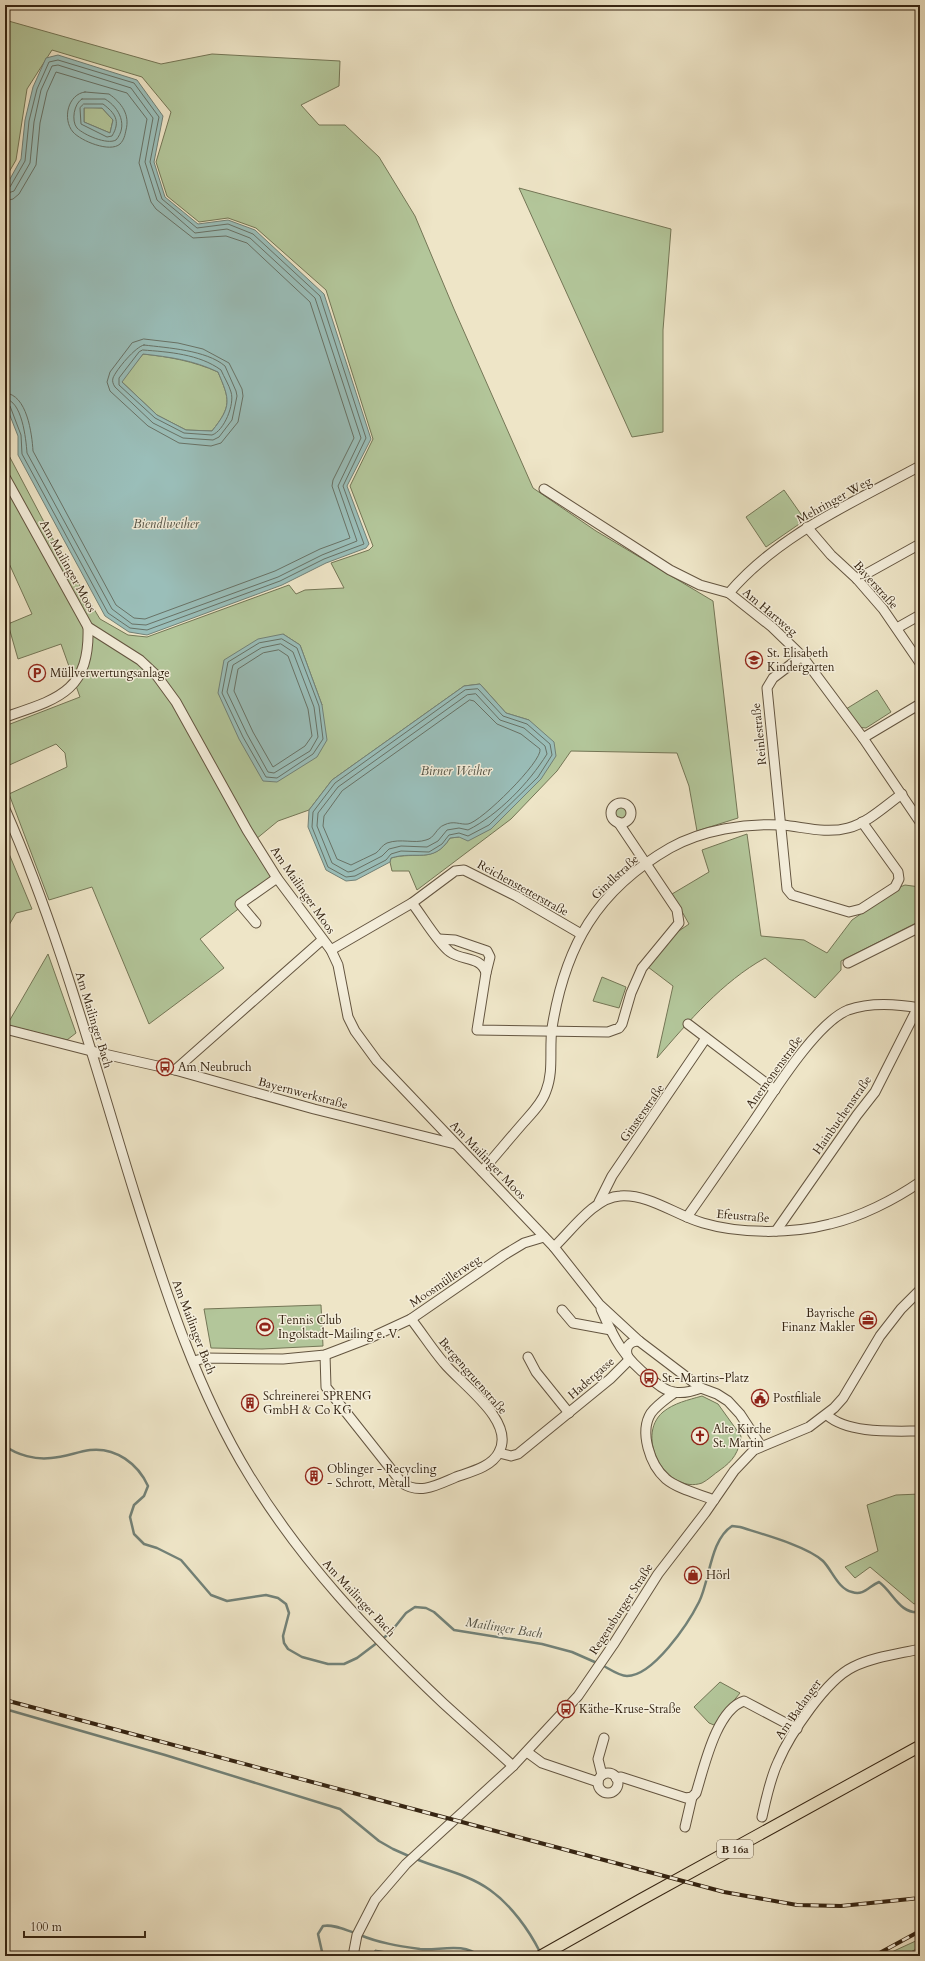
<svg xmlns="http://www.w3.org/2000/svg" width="925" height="1961" viewBox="0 0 925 1961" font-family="Cardo,serif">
<rect width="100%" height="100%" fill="#eee5c7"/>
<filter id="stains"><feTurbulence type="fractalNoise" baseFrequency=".005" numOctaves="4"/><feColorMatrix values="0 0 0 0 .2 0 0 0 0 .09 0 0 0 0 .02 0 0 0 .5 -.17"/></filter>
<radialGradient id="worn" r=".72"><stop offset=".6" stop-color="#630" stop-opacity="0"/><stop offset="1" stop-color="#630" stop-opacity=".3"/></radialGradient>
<!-- green -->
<g fill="#b3c69a" stroke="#747656" fill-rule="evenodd">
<path d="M 5,20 L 161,64 L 212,54 L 340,61 L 339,86 L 301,105 L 319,125 L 345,125 L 379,157 L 415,216 L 454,309 L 533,488 L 596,531 L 713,601 L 738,818 L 697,831 L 689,786 L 677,753 L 571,751 L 557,771 L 511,819 L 417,890 L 409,871 L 392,871 L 390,862 L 391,858 C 415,851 434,864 450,838 L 459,837 L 529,720 L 506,713 L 480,684 L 464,686 L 332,780 L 309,810 L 278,821 L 250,844 L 274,881 L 200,939 L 224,968 L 149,1024 L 92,887 L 49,900 L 9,794 L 67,767 L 65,753 L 56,744 L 5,767 L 5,726 L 80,697 L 61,644 L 18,659 L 8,624 L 32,614 L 7,559 L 5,559 L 5,448 L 62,556 L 100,619 L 128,635 L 147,637 L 289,585 L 296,594 L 305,590 L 344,588 L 331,563 L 369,550 L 373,546 L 350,486 L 373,439 L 326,290 L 256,228 L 228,218 L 199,222 L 167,196 L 156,162 L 171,112 L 142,77 L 52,50 L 27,89 L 16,160 L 5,179 ZM 283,634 L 300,645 L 322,705 Z"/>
<polygon points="84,107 102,108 113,120 110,133 84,122"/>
<polygon points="519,188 671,229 663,330 663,432 632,437"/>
<path d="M 143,354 C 170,357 193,361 218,372 C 230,400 232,406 212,431 L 186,430 L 157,415 L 121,381 Z"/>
<polygon points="784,490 805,520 766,547 746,517"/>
<polygon points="877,690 891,712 866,728 857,727 846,709"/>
<circle cx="621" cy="813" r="8"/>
<path d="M 747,834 L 761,936 L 804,940 L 827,953 L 852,920 L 900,887 L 905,885 L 920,887 L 920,921 L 841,961 L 841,970 L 815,998 L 765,958 C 722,982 689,1021 657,1058 L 673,986 L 648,967 L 673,935 L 689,924 L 672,894 L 709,872 L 702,850 Z"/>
<polygon points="5,844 32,909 16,913 5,932"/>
<polygon points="48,954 76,1033 67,1040 7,1025"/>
<polygon points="602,977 626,987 619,1008 593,1001"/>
<polygon points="321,1305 323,1346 262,1349 211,1348 204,1309"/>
<path d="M 702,1396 L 718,1404 L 741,1436 C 739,1452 733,1461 720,1470 C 714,1474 708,1480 702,1483 C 667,1495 634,1437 663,1412 C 674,1403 688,1400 702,1396 Z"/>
<polygon points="920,1494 920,1602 914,1604 870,1567 855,1578 845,1567 878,1551 867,1505 896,1495"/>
<polygon points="720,1682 740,1693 714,1725 709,1723 694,1707"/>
<polygon points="920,1939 920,1947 903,1956 883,1956"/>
</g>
<!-- water -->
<g fill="#9abeb9" stroke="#728177" fill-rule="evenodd">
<path d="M 58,55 L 137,80 L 163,116 L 154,162 L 165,197 L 198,224 L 228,220 L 255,230 L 324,294 L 371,439 L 347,486 L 369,544 L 366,548 L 326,563 L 282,585 L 147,635 L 129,632 L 105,616 L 18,455 L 18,436 L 5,403 L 5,188 L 21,159 L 25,120 L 33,87 L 46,58 ZM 84,108 L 102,108 L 113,120 L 110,133 L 84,122 ZM 143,354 C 170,357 193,360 218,372 C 230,400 232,406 212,431 L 186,430 L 157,415 L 122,382 Z"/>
<polygon points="283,634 300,645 322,705 327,740 317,757 277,782 263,781 239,739 218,693 224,660 258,639"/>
<path d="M 480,684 L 506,713 L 529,720 L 554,742 L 556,756 L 541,779 L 491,829 L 468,841 L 459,837 L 450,838 C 433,865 416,850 391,858 L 390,862 L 356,880 L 346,881 L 326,870 L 308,827 L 309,810 L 332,780 L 464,686 Z"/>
<polygon points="375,1950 411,1956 374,1956"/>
</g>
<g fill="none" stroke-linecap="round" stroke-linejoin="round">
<!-- shore -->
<g stroke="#687266" stroke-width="1">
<path d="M 85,92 L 109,94 C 122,103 130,115 126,130 C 125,135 124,140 120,144 C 110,153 81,141 73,132 C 62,119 68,94 85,92 Z"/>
<path d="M 82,99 L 105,99 C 120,108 128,126 116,140 C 107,145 84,135 77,128 C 71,121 74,103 82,99 Z"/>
<path d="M 84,104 L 103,104 C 115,113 121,121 112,136 L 107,137 L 81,124 L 80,108 Z"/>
<polyline points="5,189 10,187 25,161 29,121 37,89 49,62 58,60 134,83 159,117 150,162 162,199 197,228 228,224 253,234 320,296 366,438 343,486 364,544 324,559 280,581 147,630 130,628 108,613 22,454 21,435 10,406 5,404"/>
<path d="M 5,194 L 14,191 L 30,163 L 34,122 L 41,90 L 52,66 L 58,65 L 131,88 L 153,118 L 145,162 L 157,200 L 195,233 L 227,229 L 250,238 L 315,298 L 361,438 L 338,486 L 357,541 L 322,555 L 278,577 L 146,625 L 132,624 L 112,609 L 27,453 C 26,439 22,400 5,399"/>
<path d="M 5,201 L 13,199 L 19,194 L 36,165 L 40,123 L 47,92 L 56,72 L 127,93 L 147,119 L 139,163 L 151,202 L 156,209 L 193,238 L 226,236 L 247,243 L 310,302 L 354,438 L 333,480 L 332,486 L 350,538 L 320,549 L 275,571 L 145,619 L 134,618 L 116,605 L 33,451 C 32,434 27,394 5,393"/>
<polygon points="144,339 178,343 203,349 229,363 242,389 243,396 238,422 221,443 211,446 179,443 148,426 110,391 107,382 110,372 132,343"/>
<path d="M 144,345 C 168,348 206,350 225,366 L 236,391 L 237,396 L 232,420 L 219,437 L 213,440 L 183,438 L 153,423 L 115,387 C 113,384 112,381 113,378 C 116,370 136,346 144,345 Z"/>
<path d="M 143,350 C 169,352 199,354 221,370 C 224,377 229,385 231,392 C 235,404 224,431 212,435 L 184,433 L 155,418 L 119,385 L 119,378 L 139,352 Z"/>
<polygon points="282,639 297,648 319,706 323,739 313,754 277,778 266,777 243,737 222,693 228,662 259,643"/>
<polygon points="281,644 293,652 314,707 318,737 310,751 274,773 268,772 247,734 227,692 233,665 261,648"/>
<polygon points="279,650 288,656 308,709 312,736 305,746 273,767 253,732 234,691 238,669 263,653"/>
<polygon points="478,689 503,716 527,724 550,744 552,755 538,777 489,825 468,836 459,833 449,835 442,844 429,852 401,851 391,854 386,860 355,876 346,877 328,867 312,827 313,812 335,783 465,690"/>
<path d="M 476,694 L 500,720 L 524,728 L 545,746 L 547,754 C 529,783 498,815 468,830 L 459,828 L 447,830 L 438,841 L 427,847 L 401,846 L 389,849 L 382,856 L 353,871 L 348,872 L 332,863 L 317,826 L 318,813 L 338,787 L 467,695 Z"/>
<path d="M 470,700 L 474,701 L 497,724 L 521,734 L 540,749 C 543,761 481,822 468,824 C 460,825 454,820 444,825 C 436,828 435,838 426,840 C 414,844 401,838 387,843 C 382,845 380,850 376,853 C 368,857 359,861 351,865 L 337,859 L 323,826 L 324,816 L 342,791 Z"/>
</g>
<!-- stream -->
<g stroke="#728177" stroke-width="2.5">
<path d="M 5,1446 C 17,1455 36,1460 51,1458 C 64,1457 77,1452 90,1450 C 116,1447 138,1464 148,1486 L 144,1496 L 134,1505 L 130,1517 L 134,1534 L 144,1544 L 157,1548 L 181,1560 L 211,1595 L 227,1601 L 266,1595 L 278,1598 L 286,1604 L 289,1613 L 283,1636 L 284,1643 L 288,1649 L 302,1657 L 328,1664 L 344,1664 L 357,1658 L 390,1633 L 406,1613 L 415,1607 L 426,1608 L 434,1612 L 454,1630 L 542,1644 L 572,1652 L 597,1663"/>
<path d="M 602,1665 C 608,1668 619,1676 627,1676 C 653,1676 688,1624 699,1602 C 710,1580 710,1540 732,1526 L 740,1527 C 762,1534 807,1546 823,1561 C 832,1570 838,1589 852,1592 C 864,1596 869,1586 879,1582 C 893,1592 900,1615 920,1612"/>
<polyline points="5,1709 165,1755 340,1809 379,1841 393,1849 411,1857"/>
<path d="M 416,1859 C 440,1869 468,1874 490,1890 C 511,1905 529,1930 540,1952"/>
<path d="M 360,1935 C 379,1943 399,1946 420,1949 C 438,1951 464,1942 479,1956"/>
<path d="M 323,1956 L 318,1934 L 323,1926 C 334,1924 345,1930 355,1933"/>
</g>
<!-- minor casing -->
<g stroke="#645540" stroke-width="11">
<g id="minor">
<polyline points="5,477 88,627 140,660 157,676 176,702 247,830 277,878 331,950 338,965 348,1017 355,1031 377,1061 554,1247 599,1304 639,1341 701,1388 717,1394 728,1401 740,1414 761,1446"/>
<polyline points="544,489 670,570 700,585 729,593 772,627 802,656 863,738 920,822"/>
<polyline points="807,527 831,555 857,579 883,609 920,663"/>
<polyline points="857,579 920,544"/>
<path d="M 729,593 C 778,535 854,502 920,466"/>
<polyline points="897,628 920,615"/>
<polyline points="802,656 773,678 767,688 787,889 792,895 849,912 861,909 895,887 899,879 898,872 862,822"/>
<path d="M 5,717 C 58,699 90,692 88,627"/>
<polyline points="863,738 920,704"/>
<circle cx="621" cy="813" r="10"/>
<path d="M 5,809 C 60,934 95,1067 136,1198 C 166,1293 197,1390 249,1475 C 301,1561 370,1634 443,1703 C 466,1724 490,1745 513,1766"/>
<path d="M 412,903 C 423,917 437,942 450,952 C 462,961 481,956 486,973 L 477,1030 L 608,1032 L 619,1028 L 622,1024 L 631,993 L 642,968 L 679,923 L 677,910 L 618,822"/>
<polyline points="256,923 240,904 277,878"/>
<polyline points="439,939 455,940 487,951 490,957 486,973"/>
<polyline points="331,950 412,903 455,871 464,870 516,896 581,934"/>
<polyline points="848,963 920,927"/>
<polyline points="688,1024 775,1090"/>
<polyline points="5,1029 91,1051 175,1070 314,1109 455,1144"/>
<polyline points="175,1070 322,940"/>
<path d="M 482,1171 C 496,1155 510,1138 524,1122 C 532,1113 542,1103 546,1091 C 554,1071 549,1049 552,1028 C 565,946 597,890 670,848 C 702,830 745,823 782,825 C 804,827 826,834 848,828 C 868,823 886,805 902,794"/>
<polyline points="599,1202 612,1176 706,1038"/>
<path d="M 687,1217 C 709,1186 731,1154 753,1122 C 773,1093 816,1023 848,1010 C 870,1002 898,1004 920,1008"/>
<polyline points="776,1231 857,1115 875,1092 918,1007"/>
<path d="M 554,1247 C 571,1231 595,1197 620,1196 C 650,1194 675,1215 703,1223 C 740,1234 792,1234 830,1224 C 860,1217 894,1200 920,1182"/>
<path d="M 601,1309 C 614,1339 624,1358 650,1378 C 657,1384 665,1391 674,1392 C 683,1394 693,1391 701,1388"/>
<polyline points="562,1310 573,1323 611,1330"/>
<path d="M 325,1355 L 326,1387 L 402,1483 C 420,1495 437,1485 456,1477 C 470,1472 492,1467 499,1452 C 516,1421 461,1384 444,1363 C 432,1349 422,1333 411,1319"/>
<polyline points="528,1357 536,1372 569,1413"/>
<path d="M 628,1357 C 624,1348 629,1341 639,1341"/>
<polyline points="194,1361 205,1358 283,1359 325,1355 372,1337 411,1319 504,1255 524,1243 544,1237"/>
<path d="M 674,1393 C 666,1399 657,1405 651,1413 C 639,1432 650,1465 666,1479 C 678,1489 699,1494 714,1500"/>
<path d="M 827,1415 C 848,1434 893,1431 920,1431"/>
<polyline points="499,1453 511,1456 518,1454 610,1379 629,1360"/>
<polyline points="527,1752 542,1763 598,1782"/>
<circle cx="608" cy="1783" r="10"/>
<polyline points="602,1775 598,1759 604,1738"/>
<path d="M 616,1778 L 621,1777 L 686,1798 L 692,1797 L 696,1793 C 704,1768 716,1710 744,1701 L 797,1729"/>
<path d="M 762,1817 C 766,1799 770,1779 778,1762 C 790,1734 826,1680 853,1667 C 873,1657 898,1654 920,1649"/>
<polyline points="685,1827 692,1797"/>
<polyline points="353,1956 357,1935 375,1900 406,1864 513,1766 578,1696 613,1645 658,1574 705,1513 734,1471 754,1450 809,1427 834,1408 843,1398 880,1336 901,1309 920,1290"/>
</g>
</g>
<!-- major casing -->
<g stroke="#362513" stroke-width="13">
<polyline id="major" points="541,1956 642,1899 920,1746"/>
</g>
<!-- minor -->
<use href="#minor" stroke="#f4eedb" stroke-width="9"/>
<!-- major -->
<use href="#major" stroke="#eee5c7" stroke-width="11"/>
<!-- rail casing -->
<g stroke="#362513" stroke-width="4">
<g id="rail">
<polyline points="5,1700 724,1892 797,1905 841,1906 920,1898"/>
<polyline points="874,1956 920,1931"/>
</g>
</g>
<!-- rail -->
<use href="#rail" stroke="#f4eedb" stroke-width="2.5" stroke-dasharray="8" stroke-linecap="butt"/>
</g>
<!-- icons -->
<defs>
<g id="school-ring" transform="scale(0.9)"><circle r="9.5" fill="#f4eedb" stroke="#8f2418" stroke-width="1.5"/><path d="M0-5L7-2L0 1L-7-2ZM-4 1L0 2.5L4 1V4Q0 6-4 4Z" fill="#8f2418"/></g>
<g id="parking-ring" transform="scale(0.9)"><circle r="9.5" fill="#f4eedb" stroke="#8f2418" stroke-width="1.5"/><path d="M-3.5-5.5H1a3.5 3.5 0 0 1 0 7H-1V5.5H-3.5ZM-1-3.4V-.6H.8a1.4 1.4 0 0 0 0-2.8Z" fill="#8f2418"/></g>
<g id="bus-ring" transform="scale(0.9)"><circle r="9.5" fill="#f4eedb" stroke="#8f2418" stroke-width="1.5"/><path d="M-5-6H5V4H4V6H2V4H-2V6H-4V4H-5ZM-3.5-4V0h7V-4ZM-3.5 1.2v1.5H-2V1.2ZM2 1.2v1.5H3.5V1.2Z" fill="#8f2418"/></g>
<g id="office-ring" transform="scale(0.9)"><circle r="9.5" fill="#f4eedb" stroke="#8f2418" stroke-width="1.5"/><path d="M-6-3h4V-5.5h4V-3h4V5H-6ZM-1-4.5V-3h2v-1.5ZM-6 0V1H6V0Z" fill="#8f2418"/></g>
<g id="stadium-ring" transform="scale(0.9)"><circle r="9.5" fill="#f4eedb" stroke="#8f2418" stroke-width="1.5"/><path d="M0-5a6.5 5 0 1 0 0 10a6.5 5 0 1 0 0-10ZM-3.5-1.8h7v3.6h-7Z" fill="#8f2418"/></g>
<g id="civic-ring" transform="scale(0.9)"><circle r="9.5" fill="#f4eedb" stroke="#8f2418" stroke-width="1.5"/><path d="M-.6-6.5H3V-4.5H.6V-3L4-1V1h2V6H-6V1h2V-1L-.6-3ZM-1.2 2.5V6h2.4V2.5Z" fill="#8f2418"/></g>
<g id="building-ring" transform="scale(0.9)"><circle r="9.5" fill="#f4eedb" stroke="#8f2418" stroke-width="1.5"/><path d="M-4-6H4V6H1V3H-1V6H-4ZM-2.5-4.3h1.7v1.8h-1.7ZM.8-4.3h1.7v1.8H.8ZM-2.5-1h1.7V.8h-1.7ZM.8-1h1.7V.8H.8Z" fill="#8f2418"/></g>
<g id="church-ring" transform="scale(0.9)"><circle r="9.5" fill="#f4eedb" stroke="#8f2418" stroke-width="1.5"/><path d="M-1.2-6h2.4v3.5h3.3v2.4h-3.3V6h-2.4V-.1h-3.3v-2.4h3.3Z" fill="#8f2418"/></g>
<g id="shop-ring" transform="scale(0.9)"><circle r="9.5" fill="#f4eedb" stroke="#8f2418" stroke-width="1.5"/><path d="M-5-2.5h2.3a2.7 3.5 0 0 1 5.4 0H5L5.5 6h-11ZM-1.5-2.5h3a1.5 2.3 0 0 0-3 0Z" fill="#8f2418"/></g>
</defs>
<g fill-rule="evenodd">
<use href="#school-ring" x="754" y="660"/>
<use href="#parking-ring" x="37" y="673"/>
<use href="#bus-ring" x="165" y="1067"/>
<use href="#office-ring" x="868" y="1320"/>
<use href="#stadium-ring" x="265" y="1327"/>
<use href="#bus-ring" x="649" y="1378"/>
<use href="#civic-ring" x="760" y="1398"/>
<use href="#building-ring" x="250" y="1403"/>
<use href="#church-ring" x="700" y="1436"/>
<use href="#building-ring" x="314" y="1476"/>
<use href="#shop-ring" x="693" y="1575"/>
<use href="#bus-ring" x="566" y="1709"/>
</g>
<g text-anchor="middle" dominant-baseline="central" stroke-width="3" stroke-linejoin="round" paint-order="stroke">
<!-- shield labels -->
<rect fill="#f4eedb" stroke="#6f614f" stroke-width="1" x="717" y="1840" width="36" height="18" rx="3"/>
<g font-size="11" font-weight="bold" fill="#362513">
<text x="735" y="1849">B 16a</text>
</g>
<!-- street labels -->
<g font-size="12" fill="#362513" stroke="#f4eedb">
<text transform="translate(834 500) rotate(-29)">Mehringer Weg</text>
<text transform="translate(68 566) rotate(61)">Am Mailinger Moos</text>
<text transform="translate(876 585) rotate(48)">Bayerstraße</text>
<text transform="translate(770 612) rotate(40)">Am Hartweg</text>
<text transform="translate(759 734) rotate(-96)">Reinlestraße</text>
<text transform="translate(615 877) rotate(-43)">Gindlstraße</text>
<text transform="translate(523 888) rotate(29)">Reichenstetterstraße</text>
<text transform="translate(303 890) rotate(55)">Am Mailinger Moos</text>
<text transform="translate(94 1020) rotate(73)">Am Mailinger Bach</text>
<text transform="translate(774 1072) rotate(-54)">Anemonenstraße</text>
<text transform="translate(303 1093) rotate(15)">Bayernwerkstraße</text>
<text transform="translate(642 1113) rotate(-55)">Ginsterstraße</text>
<text transform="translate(842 1115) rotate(-55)">Hainbuchenstraße</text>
<text transform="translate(488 1160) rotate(46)">Am Mailinger Moos</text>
<text transform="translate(743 1216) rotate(5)">Efeustraße</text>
<text transform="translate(445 1281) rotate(-34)">Moosmüllerweg</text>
<text transform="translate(194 1327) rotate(69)">Am Mailinger Bach</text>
<text transform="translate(473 1376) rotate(49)">Bergengruenstraße</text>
<text transform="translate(591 1378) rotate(-41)">Hadergasse</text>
<text transform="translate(359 1598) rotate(47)">Am Mailinger Bach</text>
<text transform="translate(621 1609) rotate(-57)">Regensburger Straße</text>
<text transform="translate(798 1709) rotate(-55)">Am Badanger</text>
</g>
<!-- poi labels -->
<g font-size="12" fill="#362513" stroke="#f4eedb" text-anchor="start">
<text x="767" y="653">St. Elisabeth<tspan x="767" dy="14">Kindergarten</tspan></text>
<text x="50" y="673">Müllverwertungsanlage</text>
<text x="178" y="1067">Am Neubruch</text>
<text x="855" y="1313" text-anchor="end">Bayrische<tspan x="855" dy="14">Finanz Makler</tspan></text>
<text x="278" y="1320">Tennis Club<tspan x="278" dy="14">Ingolstadt-Mailing e. V.</tspan></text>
<text x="662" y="1378">St.-Martins-Platz</text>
<text x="263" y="1396">Schreinerei SPRENG<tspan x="263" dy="14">GmbH &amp; Co KG</tspan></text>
<text x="773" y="1398">Postfiliale</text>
<text x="713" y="1429">Alte Kirche<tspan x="713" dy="14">St. Martin</tspan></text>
<text x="327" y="1469">Oblinger - Recycling<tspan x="327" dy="14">- Schrott, Metall</tspan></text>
<text x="706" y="1575">Hörl</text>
<text x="579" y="1709">Käthe-Kruse-Straße</text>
</g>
<!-- water labels -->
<g font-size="13" font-style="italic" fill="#545345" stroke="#f4eedb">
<text x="166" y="524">Biendlweiher</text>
<text x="456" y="771">Birner Weiher</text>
<text transform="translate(504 1628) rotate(9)">Mailinger Bach</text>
</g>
</g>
<!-- margin -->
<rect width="925" height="1961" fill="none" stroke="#eee5c7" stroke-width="20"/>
<rect x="6" y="6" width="913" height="1949" fill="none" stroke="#362513" stroke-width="2"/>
<rect x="10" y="10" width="905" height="1941" fill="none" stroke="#362513"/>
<!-- scale -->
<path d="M24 1931v6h121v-6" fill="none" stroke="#362513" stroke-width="2"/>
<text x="30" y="1931" font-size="12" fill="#362513" stroke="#f4eedb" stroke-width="3" paint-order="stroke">100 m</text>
<rect width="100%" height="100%" filter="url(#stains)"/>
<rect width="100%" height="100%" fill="url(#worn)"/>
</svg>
